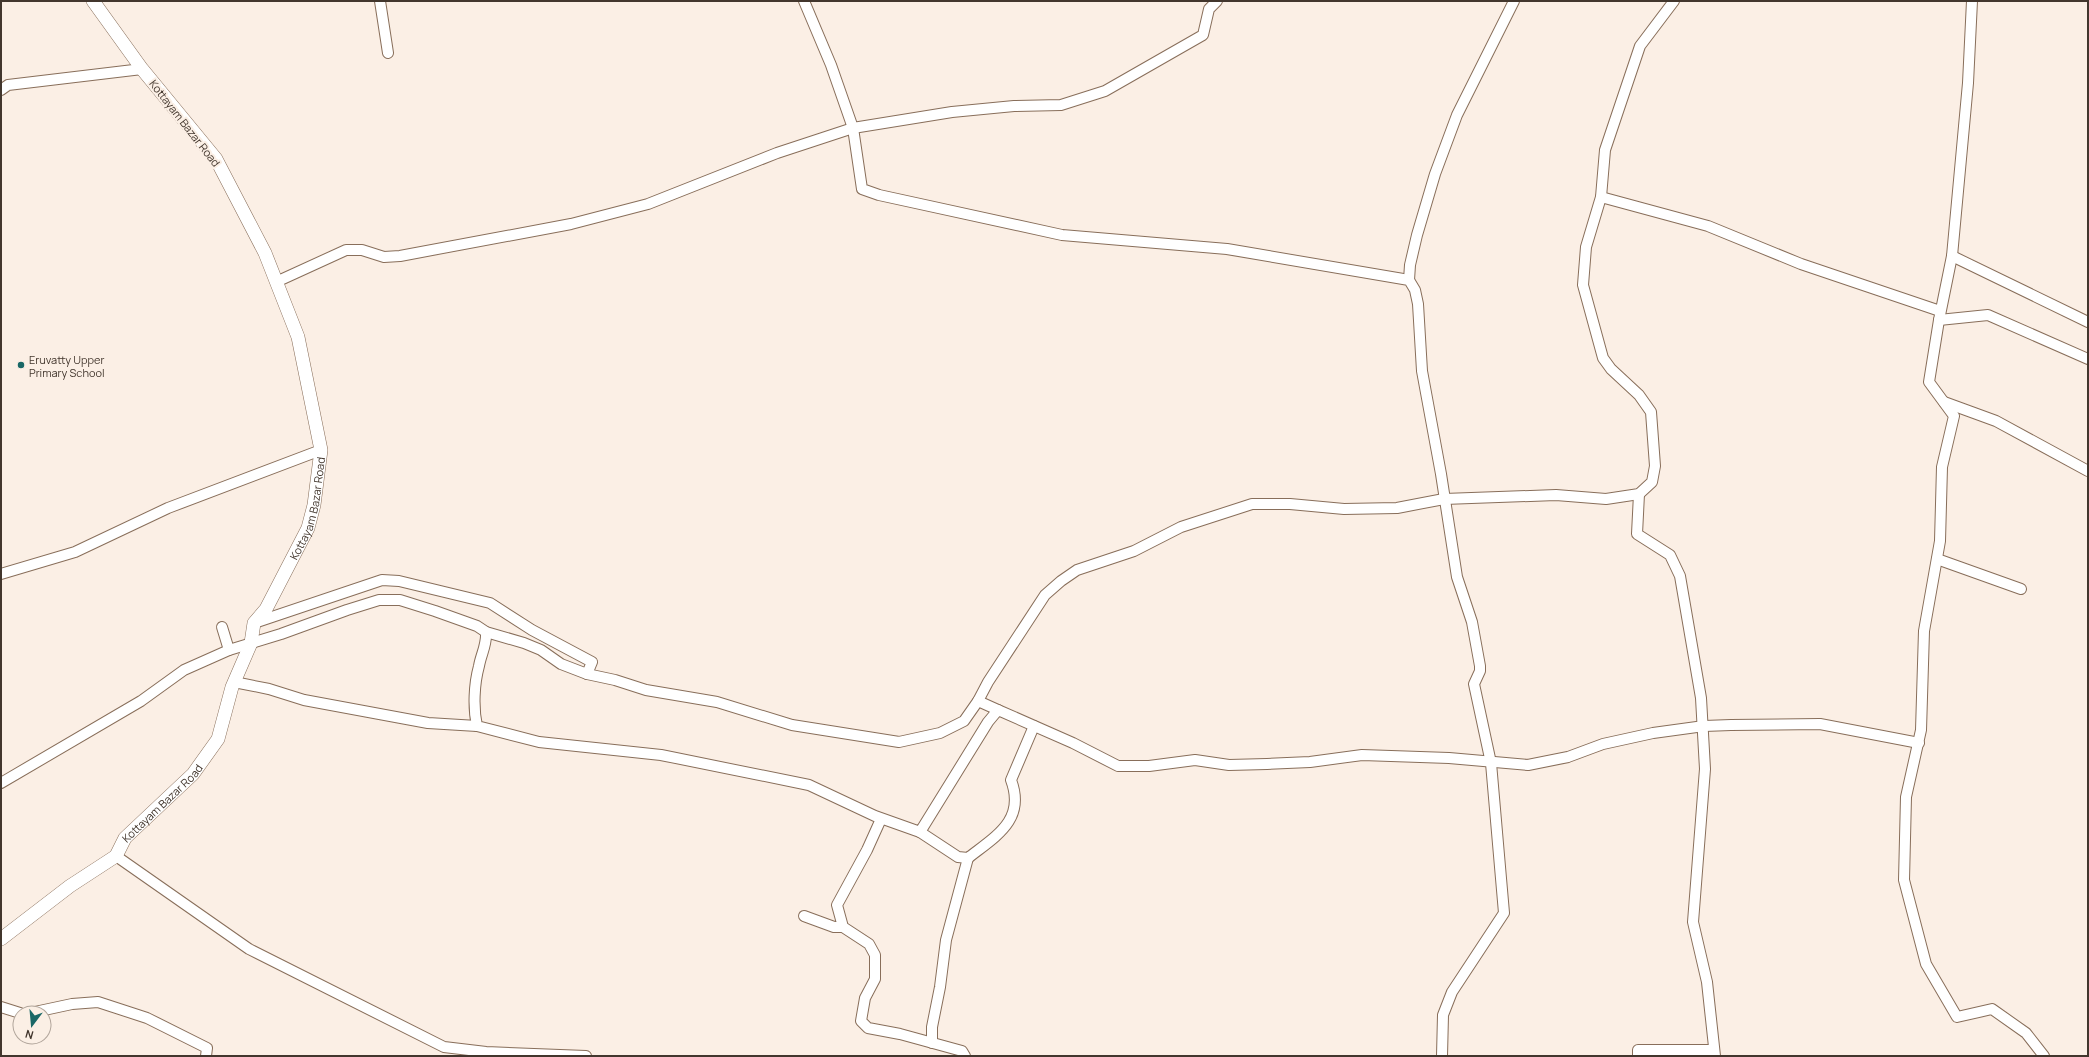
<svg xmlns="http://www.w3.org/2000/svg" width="2089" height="1057" viewBox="0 0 2089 1057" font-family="Manrope,sans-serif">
<rect width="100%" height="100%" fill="#fbefe5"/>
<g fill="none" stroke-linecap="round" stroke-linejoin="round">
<!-- minor casing -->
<g stroke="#886e5a" stroke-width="12">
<g id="minor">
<polyline points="380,1 388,53"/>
<polyline points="804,1 831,65 853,128 862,189 879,195 1062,235 1227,249 1409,280 1415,290 1418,304 1422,371 1441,474 1457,577 1472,622 1480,666 1480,671 1474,684 1491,763 1504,913 1452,992 1443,1015 1442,1056"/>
<polyline points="1972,1 1968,83 1952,256 1939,320 1929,382 1954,416 1942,467 1940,541 1924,631 1921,730 1906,797 1904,880 1926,964 1957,1017 1992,1009 2026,1033 2044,1056"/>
<polyline points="1,90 8,85 142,69"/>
<polyline points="1601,197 1708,226 1801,264 1940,311"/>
<polyline points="1952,256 2088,322"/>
<polyline points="1409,280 1410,265 1417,235 1435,174 1457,115 1514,1"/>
<polyline points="276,282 346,250 362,250 384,257 400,256 571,224 648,204 777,153 853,128 952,112 1014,106 1061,105 1105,91 1203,35 1209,9 1217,1"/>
<polyline points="1939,320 1988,315 2088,359"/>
<polyline points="1944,402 1996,421 2088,471"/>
<polyline points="1639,494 1637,534 1670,555 1680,576 1701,698 1705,769 1693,922 1707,982 1715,1056"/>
<polyline points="1937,559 2021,589"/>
<polyline points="1,574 75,552 168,508 321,450"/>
<polyline points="254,623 382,580 399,581 490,603 532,630 592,662 587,674"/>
<polyline points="222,627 229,650"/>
<path d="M 486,632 C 487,645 481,654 479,666 C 474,684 473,708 477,726 L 539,742 L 661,755 L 809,785 L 875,816 L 920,832 L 988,722 L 998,710 L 1073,743 L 1118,766 L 1149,766 L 1195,760 L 1229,765 L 1267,764 L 1310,762 L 1362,755 L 1449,758 L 1528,765 L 1568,757 L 1603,744 L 1653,733 L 1704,726 L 1731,725 L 1820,724 L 1919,743"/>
<polyline points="234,682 269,689 304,700 428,723 477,726"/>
<polyline points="978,701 998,710"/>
<polyline points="1,783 141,701 184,670 229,650 281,634 347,610 379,600 400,600 435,611 477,626 486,632 524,643 541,650 561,664 587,674 615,680 646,690 717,702 792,725 899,742 940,733 964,721 978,701 988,682 1045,595 1061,581 1077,570 1134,551 1181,527 1252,504 1290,504 1344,509 1397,508 1444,499 1556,495 1606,499 1639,494 1652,482 1655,466 1651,412 1639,395 1611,369 1603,358 1583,285 1586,247 1601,197 1605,150 1640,46 1674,1"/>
<polyline points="881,819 867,850 837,905 843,927 869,944 875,955 875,979 865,998 861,1021 868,1028 900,1034 962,1051 965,1056"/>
<path d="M 920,832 L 958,857 L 968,858 C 996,836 1026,820 1011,780 L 1034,726"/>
<polyline points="116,856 249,949 444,1047 486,1052 586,1056"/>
<polyline points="804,916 834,927 843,927"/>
<polyline points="1,1007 20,1013"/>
<polyline points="30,1013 72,1004 98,1002 147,1018 207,1048 206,1056"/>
<polyline points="932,1043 932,1027 940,987 946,940 968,858"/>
<polyline points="1638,1056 1638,1050 1714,1050"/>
</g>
</g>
<!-- major casing -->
<g stroke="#886e5a" stroke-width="14">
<g id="major">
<path id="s1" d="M 1,939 L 70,886 L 116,856 L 125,838 L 193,774 L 218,739 L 232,687 L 251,643 L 254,623 L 266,609 L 308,528 L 314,505 L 321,450 L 298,337 L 265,253 L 216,159 L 142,69 L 93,1"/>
</g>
</g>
<!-- minor -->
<use href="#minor" stroke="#fff" stroke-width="10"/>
<!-- major -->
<use href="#major" stroke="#fff" stroke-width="13"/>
</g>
<!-- markers -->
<circle fill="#196766" stroke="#fbefe5" stroke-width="1.5" cx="21" cy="365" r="4"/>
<g text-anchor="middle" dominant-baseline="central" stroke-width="4" stroke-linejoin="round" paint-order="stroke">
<!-- street labels -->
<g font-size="11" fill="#42362d" stroke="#fbefe5">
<text transform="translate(185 123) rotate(52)">Kottayam Bazar Road</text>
<text stroke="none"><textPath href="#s1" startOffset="549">Kottayam Bazar Road</textPath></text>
<text stroke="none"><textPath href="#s1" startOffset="213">Kottayam Bazar Road</textPath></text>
</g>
<!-- poi labels -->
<g font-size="11" fill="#42362d" stroke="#fbefe5" text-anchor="start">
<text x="29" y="359">Eruvatty Upper<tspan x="29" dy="13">Primary School</tspan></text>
</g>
</g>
<!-- border -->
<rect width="2089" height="1057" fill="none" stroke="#42362d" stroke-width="4"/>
<!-- north arrow -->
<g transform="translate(32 1025) rotate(196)"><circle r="19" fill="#fbefe5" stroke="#b1a59b"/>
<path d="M0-3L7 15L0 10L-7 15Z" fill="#196766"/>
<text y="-6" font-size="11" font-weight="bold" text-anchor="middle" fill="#42362d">N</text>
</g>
</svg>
